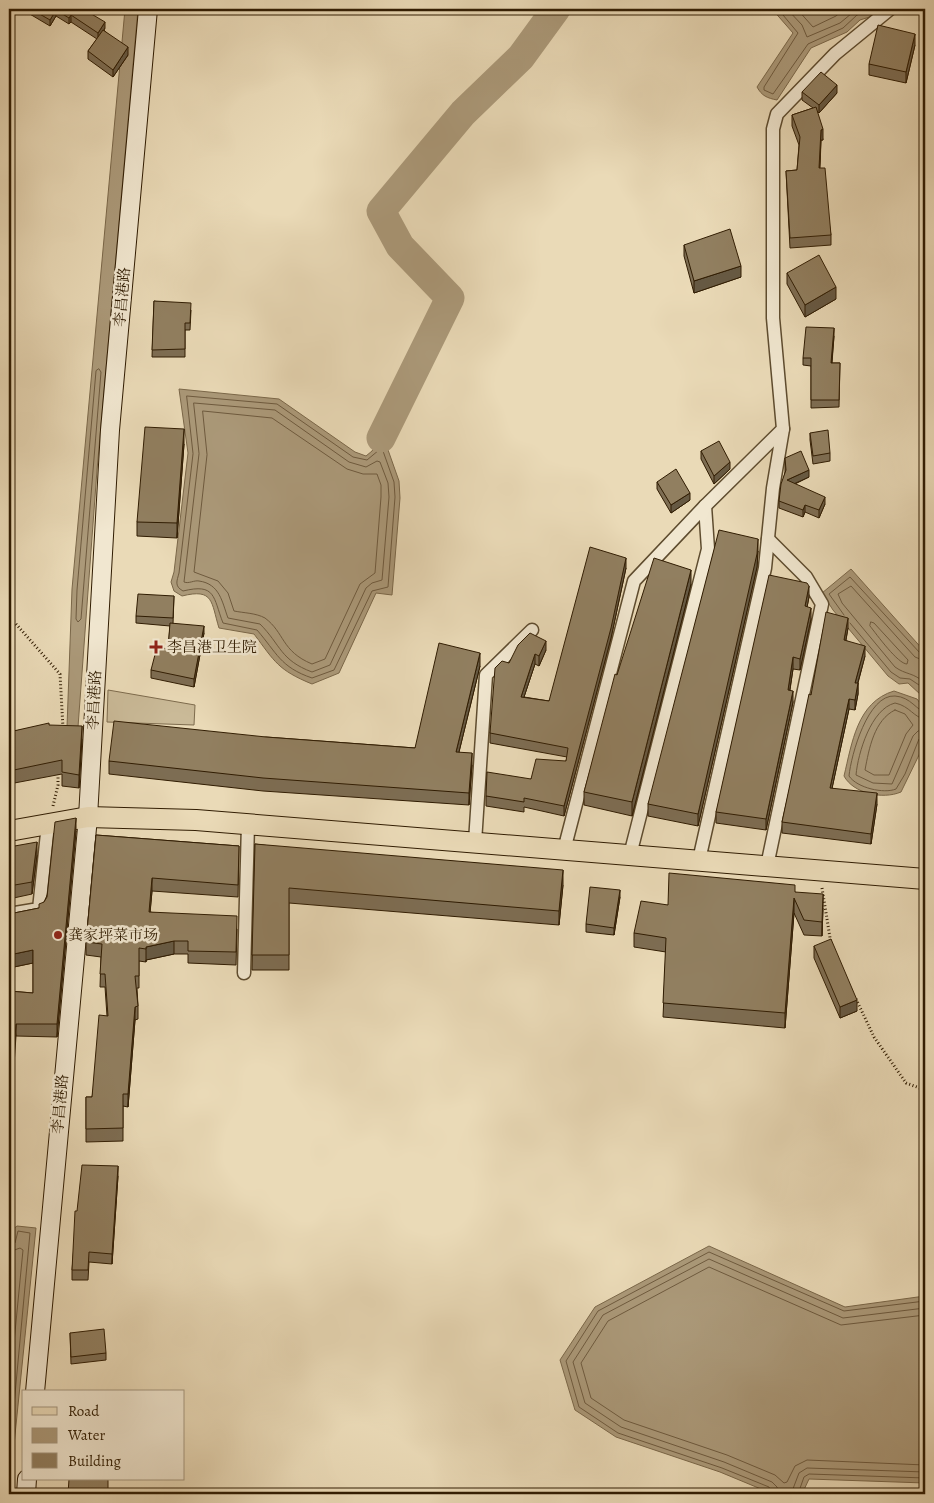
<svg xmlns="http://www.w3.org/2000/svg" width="934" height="1503" viewBox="0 0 934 1503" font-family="Alegreya,'Noto Serif SC',serif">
<rect width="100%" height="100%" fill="#eadab7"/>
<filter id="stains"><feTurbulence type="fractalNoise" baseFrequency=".004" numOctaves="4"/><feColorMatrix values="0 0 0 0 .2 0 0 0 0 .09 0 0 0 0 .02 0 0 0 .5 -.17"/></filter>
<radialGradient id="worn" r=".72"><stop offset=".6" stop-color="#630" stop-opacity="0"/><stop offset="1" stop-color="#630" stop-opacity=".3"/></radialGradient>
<!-- green -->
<polygon fill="#caba98" stroke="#7d6b4d" points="108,690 195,705 194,725 107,722"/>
<!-- water -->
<g fill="#ab9979" stroke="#7a6749">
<polygon points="125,9 138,9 97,470 78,727 67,727 72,589"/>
<path d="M 772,9 L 882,9 L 876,15 L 860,20 L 847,32 L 811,48 L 777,100 C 767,98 762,96 757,87 L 793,33 Z"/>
<path d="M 179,389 L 279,399 L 355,452 L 366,456 L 372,451 L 384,433 L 387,447 L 399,481 L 400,498 L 392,595 L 376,593 L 339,673 L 312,684 C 278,670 275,662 254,634 L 219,628 C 211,602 214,588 182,596 L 174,591 L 171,582 L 174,572 L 188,453 Z"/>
<polygon points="851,569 925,652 925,694 921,695 908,683 899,684 888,676 833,610 822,593"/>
<path d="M 894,691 L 917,699 L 923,707 L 925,724 L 920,753 L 901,792 C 882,800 853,793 844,776 C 852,743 857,702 894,691 Z"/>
<polygon points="17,1226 36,1228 9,1494 9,1265 12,1230"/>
<polygon points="709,1246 845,1307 925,1296 925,1483 809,1479 802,1494 773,1494 720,1472 616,1437 575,1410 560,1360 595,1307"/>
</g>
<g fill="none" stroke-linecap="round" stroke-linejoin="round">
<!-- shore -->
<g stroke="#6e5a3e" stroke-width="1">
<polyline points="778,9 798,33 764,87 764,90 773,94 808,44 843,28 857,15 875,9"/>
<polyline points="787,9 802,25 807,37 840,23 857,9"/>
<polyline points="797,9 813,27 836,16 844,9"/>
<polygon points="99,369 101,372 81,619 78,622 76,619 77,590 96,371"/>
<path d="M 187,396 L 277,404 L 353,457 L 367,460 L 379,450 L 383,451 L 394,482 L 395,497 L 388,587 L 372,591 L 334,670 L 312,678 C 280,667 277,653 257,630 L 223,623 C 213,597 216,583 183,591 C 174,586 177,581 179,573 L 193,454 Z"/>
<path d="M 194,403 L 275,410 L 349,462 L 366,467 L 377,461 L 380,462 L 388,483 L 389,497 L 382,580 L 372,583 L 366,588 L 330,665 L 312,672 C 280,660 281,645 260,624 L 228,618 C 222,602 220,584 199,581 C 194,580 189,584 184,582 L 199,454 Z"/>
<path d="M 203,411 L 272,418 L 347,469 L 363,474 L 377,474 L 381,485 L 381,497 L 375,573 L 360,584 L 325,659 L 312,664 C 281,651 285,633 265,618 C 256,613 244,613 234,611 L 228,593 L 218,581 L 194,572 L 207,455 Z"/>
<polyline points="844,615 829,594 850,577 920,653 925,655"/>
<path d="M 871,622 L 874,623 L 908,660 L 907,664 C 898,664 877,635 870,626 Z"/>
<polyline points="850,623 891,672 900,678 910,679 925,689"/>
<path d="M 925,661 L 915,657 L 851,586 L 838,594 L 842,603 L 895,667 C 906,675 913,672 925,683"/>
<path d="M 895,710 L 905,714 L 913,725 L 906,734 L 889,775 L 874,775 L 865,770 C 869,749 874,720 895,710 Z"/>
<path d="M 925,712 C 917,711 911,697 895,696 C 868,694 851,755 849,776 C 857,788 884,794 896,789 L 905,774 L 919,739 L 925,736"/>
<path d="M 925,719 C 914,718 910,706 895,703 C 871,709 858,753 856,775 L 873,783 L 892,784 L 913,736 L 918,731 L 925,729"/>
<polyline points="9,1245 15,1243 18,1231 30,1233 9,1459"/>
<polyline points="9,1252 20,1248 23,1250 9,1394"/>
<polyline points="9,1259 14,1262 9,1316"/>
<polyline points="925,1315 841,1325 709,1267 608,1321 581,1363 591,1398 624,1420 727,1455 775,1475 784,1483 787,1482 795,1466 807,1460 925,1465"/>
<polyline points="772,1494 769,1487 722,1468 618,1433 579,1407 566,1361 598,1311 709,1252 844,1311 925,1301"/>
<polyline points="779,1494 777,1487 772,1482 724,1462 621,1427 585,1403 573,1362 603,1315 709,1259 843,1318 925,1308"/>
<polyline points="791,1494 799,1473 807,1468 925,1472"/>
<polyline points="798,1494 804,1477 809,1474 925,1478"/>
</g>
<!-- river -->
<polyline stroke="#ab9979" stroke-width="29" points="381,438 450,298 400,246 381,211 463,113 521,57 556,9"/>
<!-- street casing -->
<g stroke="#5e4c2f" stroke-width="15">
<g id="street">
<polyline points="475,842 486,675 532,630"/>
<polyline points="564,850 634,581 705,506 783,429 773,318 773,129 777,114 835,54 890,9"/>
<polyline points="630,855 708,549 705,506"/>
<polyline points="699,860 765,568 773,488 783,429"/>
<polyline points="767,866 822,604 806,577 768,539"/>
<polyline points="9,914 39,909 48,824"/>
<polyline points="244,973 248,824"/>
</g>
</g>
<!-- secondary casing -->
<g stroke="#301c02" stroke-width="20">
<g id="secondary">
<polyline points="35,1392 88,817 110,430 148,9"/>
<polyline points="26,1494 27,1479"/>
</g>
</g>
<!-- primary casing -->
<g stroke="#301c02" stroke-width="22">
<polyline id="primary" points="9,831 88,817 196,820 925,879"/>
</g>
<!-- path -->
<g stroke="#301c02" stroke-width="3" stroke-dasharray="1 2.5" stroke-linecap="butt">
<polyline points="9,616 60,674 63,728"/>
<polyline points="53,806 58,785 58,770"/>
<polyline points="822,888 831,944"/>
<polyline points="856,999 874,1037 906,1083 925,1090"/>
</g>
<!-- street -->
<use href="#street" stroke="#f1e7d0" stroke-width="12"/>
<!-- secondary -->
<use href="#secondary" stroke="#f1e7d0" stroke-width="18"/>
<!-- primary -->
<use href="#primary" stroke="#eadab7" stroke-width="20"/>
</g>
<!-- wall -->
<g fill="#7d6d53" stroke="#301c02">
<polygon points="23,9 83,9 105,28 104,30 128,55 113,77 88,59 88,51 97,39 71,22 69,24 56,16 50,26 23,10"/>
<polygon points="915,45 906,83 869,75 869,64"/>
<polygon points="802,92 837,93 819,113 817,111 823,140 821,140 820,168 831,235 831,245 790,248 786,171 797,170 799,145 792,126 792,115 813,108 802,100"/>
<polygon points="684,245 741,277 694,293 684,256"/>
<polygon points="787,273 836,299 805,317 787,284"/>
<polygon points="154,301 191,310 190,330 185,330 185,357 152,357"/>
<polygon points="834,336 832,363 840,363 839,407 811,408 811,366 803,365 803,358"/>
<polygon points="810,433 830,453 830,461 813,464 810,440"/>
<polygon points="184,444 177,538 137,536 137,522"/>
<polygon points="701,451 730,469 714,484 701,459"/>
<polygon points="785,458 809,477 795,484 825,504 819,518 805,512 803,517 779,508 779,501 785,472"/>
<polygon points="657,482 690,500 671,513 657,489"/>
<polygon points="758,551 757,567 698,826 648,816 648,804"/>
<polygon points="626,568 611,638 564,816 524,807 524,812 486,806 486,796 531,779 566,761 567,757 490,743 490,733 509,663 546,650 539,666 535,664 524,697 549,701"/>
<polygon points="691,584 632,816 584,805 584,792 617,675"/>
<polygon points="174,596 173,624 204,633 194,687 151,678 151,670 168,649 170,626 136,623 136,616"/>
<polygon points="809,597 807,607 811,619 800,670 793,669 790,690 793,702 766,830 716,823 716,812"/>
<polygon points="848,628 846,640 865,656 858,683 858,694 855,710 849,709 832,788 877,804 871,844 782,833 782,822 811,695"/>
<polygon points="480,666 459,752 472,765 469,805 263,791 109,774 109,761 266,737 415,748"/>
<polygon points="49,725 82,739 79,788 62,786 62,774 9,784 9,732"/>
<polygon points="925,785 925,808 924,808"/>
<polygon points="76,831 57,1037 16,1036 9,991 33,993 33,963 9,968 9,914 39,908 44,902"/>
<polygon points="96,835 239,846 238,897 152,891 150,912 237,929 236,965 188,963 188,954 174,954 146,960 146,962 139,961 139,988 137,988 138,1006 138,1019 135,1020 128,1107 123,1106 123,1141 86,1142 86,1097 92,1097 107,1016 105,987 100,987 101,957 86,955 86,942"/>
<polygon points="255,844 563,885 559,925 289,903 289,970 252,970"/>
<polygon points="9,847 37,855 32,894 9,899"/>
<polygon points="795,892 823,908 822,936 804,935 794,913 785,1028 663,1017 666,952 634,947 634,933 668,905"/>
<polygon points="620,897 614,935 586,932 586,924"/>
<polygon points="814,946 857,1011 840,1018 814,958"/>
<polygon points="118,1176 112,1264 89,1262 88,1280 72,1280 72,1270 77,1211"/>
<polygon points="70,1333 106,1353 106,1360 71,1364"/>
</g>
<!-- shaded-wall -->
<g fill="#665943" stroke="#301c02">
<polygon points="56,10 56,16 50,26 50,20"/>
<polygon points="71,15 71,22 69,24 69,18"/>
<polygon points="105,22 105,28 98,40 98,33"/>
<polygon points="915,34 915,45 906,83 906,72"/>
<polygon points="128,47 128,55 113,77 113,70"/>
<polygon points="837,85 837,93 819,113 819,105"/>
<polygon points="823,129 823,140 821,140 819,178 821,130"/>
<polygon points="741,266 741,277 694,293 694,281"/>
<polygon points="836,287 836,299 805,317 805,305"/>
<polygon points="834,328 834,336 831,371 831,363"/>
<polygon points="184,429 184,444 177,538 177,523"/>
<polygon points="730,462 730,469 714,484 714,476"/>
<polygon points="809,470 809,477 787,487 787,480"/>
<polygon points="690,493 690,500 671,513 671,505"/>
<polygon points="825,497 825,504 819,518 819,510"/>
<polygon points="805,505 805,512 803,517 803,510"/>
<polygon points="758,539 758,551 757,567 698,826 698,814"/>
<polygon points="626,558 626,568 611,638 564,816 564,806"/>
<polygon points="691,570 691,584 632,816 632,802"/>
<polygon points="809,586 809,597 805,618 805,606"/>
<polygon points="811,608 811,619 800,670 800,659"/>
<polygon points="848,618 848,628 844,650 844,640"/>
<polygon points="204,626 204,633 194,687 194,679"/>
<polygon points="546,641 546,650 539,666 539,656"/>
<polygon points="865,646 865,656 855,693 855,683"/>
<polygon points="480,653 480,666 456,764 456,752"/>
<polygon points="535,654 535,664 521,706 521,697"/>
<polygon points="793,657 793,669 788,701 788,690"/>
<polygon points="858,683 858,694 855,710 855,700"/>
<polygon points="793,691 793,702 766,830 766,819"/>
<polygon points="849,699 849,709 830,798 830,788"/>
<polygon points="82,726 82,739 79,788 79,775"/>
<polygon points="472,753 472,765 469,805 469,793"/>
<polygon points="877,793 877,804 871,844 871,834"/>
<polygon points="76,818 76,831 57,1037 57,1024"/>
<polygon points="37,842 37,855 32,894 32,882"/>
<polygon points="563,870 563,885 559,925 559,911"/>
<polygon points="152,878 152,891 149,925 149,912"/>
<polygon points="620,890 620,897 614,935 614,928"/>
<polygon points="823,894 823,908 822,936 822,922"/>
<polygon points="794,898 794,913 785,1028 785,1013"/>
<polygon points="174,941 174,954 146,960 146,962 146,947"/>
<polygon points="33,950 33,963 9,968 9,955"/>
<polygon points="857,1000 857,1011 840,1018 840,1007"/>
<polygon points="135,1007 135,1020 128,1107 128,1094"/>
<polygon points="16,1024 16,1036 9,1137 9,1124"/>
<polygon points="118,1166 118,1176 112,1264 112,1254"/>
</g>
<!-- building -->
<g fill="#917f60" stroke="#301c02">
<polygon points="31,9 83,9 105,22 98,33 71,15 69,18 56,10 50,20"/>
<polygon points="878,25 915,34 906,72 869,64"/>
<polygon points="103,30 128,47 113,70 88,51"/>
<polygon points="821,72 837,85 819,105 802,92"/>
<polygon points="816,107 823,129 821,130 819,168 825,168 831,235 790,238 786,171 797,170 800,137 792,115"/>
<polygon points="730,229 741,266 694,281 684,245"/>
<polygon points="819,255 836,287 805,305 787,273"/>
<polygon points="154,301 191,303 190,323 185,323 185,349 152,350"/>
<polygon points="806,327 834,328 831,363 840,363 839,400 811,400 811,358 803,358"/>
<polygon points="145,427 184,429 177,523 137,522"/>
<polygon points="828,430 830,453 813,456 810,433"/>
<polygon points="719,441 730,462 714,476 701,451"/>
<polygon points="801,451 809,470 787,480 825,497 819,510 805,505 803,510 779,501 781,484 786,470 785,458"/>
<polygon points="676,469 690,493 671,505 657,482"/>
<polygon points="719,530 758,539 757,554 698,814 648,804"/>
<polygon points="590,547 626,558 611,628 564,806 524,798 524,802 486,796 487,772 531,779 536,759 566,761 568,748 490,733 495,668 502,661 509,663 518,645 530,633 546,641 539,656 535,654 521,697 549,701"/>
<polygon points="654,558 691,570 632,802 584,792 615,674 617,675"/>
<polygon points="769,575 807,583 809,586 805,606 811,608 800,659 793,657 788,690 793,691 766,819 716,812"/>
<polygon points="138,594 174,596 173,618 136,616"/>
<polygon points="826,612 848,618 844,640 865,646 855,683 858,683 855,700 849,699 830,788 877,793 871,834 782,822 809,694 811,695"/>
<polygon points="170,623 204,626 194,679 151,670 157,647 168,649"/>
<polygon points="439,643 480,653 456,752 472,753 469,793 263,778 109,761 114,721 266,737 415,748"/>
<polygon points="49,723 49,725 82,726 79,775 62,772 62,760 9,771 9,732"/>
<polygon points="76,818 57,1024 16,1024 9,1124 9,991 33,993 33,950 9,955 9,914 39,908 39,904 44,902 47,897 55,822"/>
<polygon points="96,835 239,846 238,885 152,878 149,912 237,916 236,952 188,951 188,941 174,941 146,947 146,949 139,948 139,976 135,976 138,1006 135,1007 128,1094 123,1094 123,1128 86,1129 86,1097 92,1097 99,1015 108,1016 105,974 100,974 102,944 86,942"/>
<polygon points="37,842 32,882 9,886 9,847"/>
<polygon points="255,844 563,870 559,911 289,888 289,955 252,955"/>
<polygon points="669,873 795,885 795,892 823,894 822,922 804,920 794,898 785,1013 663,1003 666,938 634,933 641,901 668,905"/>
<polygon points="590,887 620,890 614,928 586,924"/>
<polygon points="831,939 857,1000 840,1007 814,946"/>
<polygon points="82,1165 118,1166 112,1254 89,1252 88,1270 72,1270 75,1211 77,1211"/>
<polygon points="104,1329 106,1353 71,1357 70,1333"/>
<polygon points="69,1479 108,1479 108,1493 68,1494"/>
</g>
<!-- markers -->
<g fill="#8f2418" stroke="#f1e7d0" stroke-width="2">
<path d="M153.5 639.5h5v5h5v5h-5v5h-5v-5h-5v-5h5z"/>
<circle cx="58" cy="935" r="5"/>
</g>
<g text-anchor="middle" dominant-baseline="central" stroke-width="5" stroke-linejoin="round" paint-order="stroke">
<!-- street labels -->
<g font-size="15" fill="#301c02" stroke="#f1e7d0">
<text transform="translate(122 297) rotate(-85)">李昌港路</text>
<text transform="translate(94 700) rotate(-87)">李昌港路</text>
<text transform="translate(60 1104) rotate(-85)">李昌港路</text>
</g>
<!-- poi labels -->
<g font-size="15" fill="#301c02" stroke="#f1e7d0" text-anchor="start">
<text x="167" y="647">李昌港卫生院</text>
<text x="68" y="935">龚家坪菜市场</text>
</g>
</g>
<!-- margin -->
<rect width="934" height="1503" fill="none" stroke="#eadab7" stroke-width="30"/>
<rect x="10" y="10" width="914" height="1483" fill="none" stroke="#301c02" stroke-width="2.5"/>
<rect x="15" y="15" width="904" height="1473" fill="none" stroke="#301c02"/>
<!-- legend -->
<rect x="22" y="1390" width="162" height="90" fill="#f1e7d0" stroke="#a4967e"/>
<rect x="32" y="1407" width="25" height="8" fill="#eadab7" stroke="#a4967e"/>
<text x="68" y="1416" font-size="15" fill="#301c02">Road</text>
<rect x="32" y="1428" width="25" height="15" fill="#ab9979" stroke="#a4967e"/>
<text x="68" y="1440" font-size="15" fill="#301c02">Water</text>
<rect x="32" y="1453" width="25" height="15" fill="#917f60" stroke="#a4967e"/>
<text x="68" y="1466" font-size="15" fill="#301c02">Building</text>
<rect width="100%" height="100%" filter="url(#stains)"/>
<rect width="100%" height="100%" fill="url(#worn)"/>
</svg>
